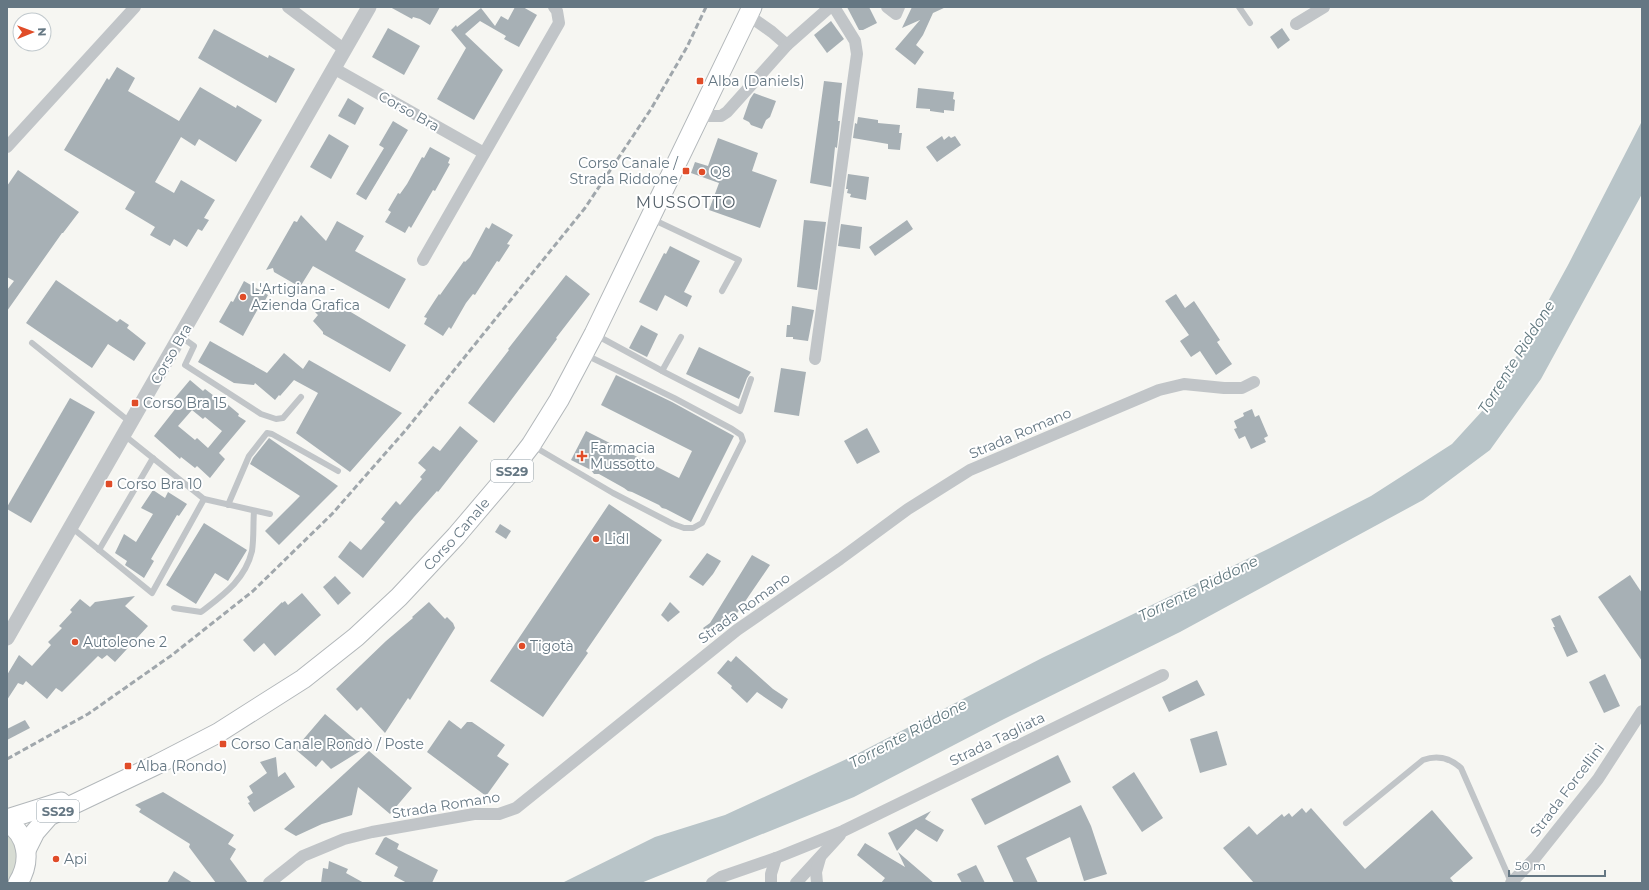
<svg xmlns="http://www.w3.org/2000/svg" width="1649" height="890" viewBox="0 0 1649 890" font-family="Montserrat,sans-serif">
<rect width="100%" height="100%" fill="#f6f6f2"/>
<!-- green -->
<path fill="#d7dcd3" d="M 7,831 C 20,844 23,870 8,883 Z"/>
<!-- water -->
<polygon fill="#b8c4c8" points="1642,121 1642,194 1541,379 1490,450 1423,500 1180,632 1004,719 854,797 641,883 562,883 655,837 725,815 851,757 1042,658 1268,549 1371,496 1452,444 1484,409 1529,336 1568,265"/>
<!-- building -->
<g fill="#a7b0b5" fill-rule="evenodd">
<polygon points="390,7 440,7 430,25 420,19 413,17 412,19"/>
<polygon points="515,7 523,7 537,15 519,47 504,39 506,36 480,21 465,34 503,70 474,120 437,99 466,48 451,30 456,25 457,27 481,8 495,26 501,16 508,20"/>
<polygon points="847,7 869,7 877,23 863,30 859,30"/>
<polygon points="912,7 946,7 933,13 923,35 916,45 924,52 915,65 895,49 920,20 902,28"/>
<polygon points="831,21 844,39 827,53 814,35"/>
<polygon points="388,28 420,46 404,75 372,57"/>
<polygon points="1282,28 1290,40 1278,49 1270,37"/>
<polygon points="214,29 268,58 269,55 295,69 276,103 198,58"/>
<polygon points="117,67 135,78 128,91 179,121 200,87 236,108 237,105 262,120 236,162 199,139 195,146 181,137 155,182 174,193 181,180 215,200 204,218 209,220 202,231 198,229 187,247 174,239 170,246 150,235 155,227 125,209 135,192 64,150 107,78 109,80"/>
<polygon points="824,81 842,83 838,121 840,121 837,148 835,147 831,187 810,183"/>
<polygon points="918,88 954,92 953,99 955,100 954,111 944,110 944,113 930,111 930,109 916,108"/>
<polygon points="754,93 776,101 770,117 766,120 762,129 751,125 749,122 743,119 750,99"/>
<polygon points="348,98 364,108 355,125 338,116"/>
<polygon points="858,117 878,120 878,123 900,125 899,133 902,133 900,150 888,149 888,144 853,138 855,123 857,124"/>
<polygon points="393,121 408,130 366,200 356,194 384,148 379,145"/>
<polygon points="329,134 349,146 331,179 310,167"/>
<polygon points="942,136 944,140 949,136 951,138 955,136 961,145 937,162 926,147"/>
<polygon points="718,138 758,153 752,171 777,180 760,228 709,210 719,183 691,173 695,162 708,166"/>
<polygon points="430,147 450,158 448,163 450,164 435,191 433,190 411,228 409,226 405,233 385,222 391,212 388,210 398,193 400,194 407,184 422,157 424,158"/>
<polygon points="18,170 79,212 63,233 62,233 7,311 7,290 14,281 7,277 7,186"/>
<polygon points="848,174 869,177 866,200 850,197 851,194 847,193 848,189 846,189"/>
<polygon points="301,215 326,241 337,221 364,236 355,251 406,279 389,309 313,266 300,287 274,272 273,268 266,270 294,221 297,222"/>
<polygon points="804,220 826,222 817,290 797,287"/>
<polygon points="907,220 913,229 875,256 869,247"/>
<polygon points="492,223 513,235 507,244 510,245 499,262 497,261 475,295 473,294 466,303 451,329 449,327 443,336 424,324 427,318 424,317 439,294 440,295 464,261 465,262 470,257 486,227 489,229"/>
<polygon points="841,224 862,227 860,249 838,246"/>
<polygon points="670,246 700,261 684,292 692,296 687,307 665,295 657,311 639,302 664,253 666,254"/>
<polygon points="566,275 590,294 556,338 557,339 494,423 468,403 509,350 508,349"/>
<polygon points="56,280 117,322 120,319 129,325 127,328 146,343 134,361 108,344 92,368 26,323"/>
<polygon points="244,281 268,295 262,306 260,305 243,336 219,322 231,301 233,302"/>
<polygon points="1176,294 1185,308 1194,301 1220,340 1217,342 1232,364 1216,375 1200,351 1191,357 1180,341 1189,335 1165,301"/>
<polygon points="328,304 339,305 406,345 390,372 323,334 323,332 313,321 318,315 315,312 319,308 319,306"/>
<polygon points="792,306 814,310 808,341 793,339 793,337 786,337 787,325 790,325"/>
<polygon points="641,325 658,334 647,357 629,348"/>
<polygon points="210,341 267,373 284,353 303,369 309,360 402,413 350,472 296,433 318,393 294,380 280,396 279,395 275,400 255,383 254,385 234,383 198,362"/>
<polygon points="699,347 751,372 747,378 739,399 686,374"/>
<polygon points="781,368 806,372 799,416 774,412"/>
<polygon points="616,375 672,402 734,436 691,522 666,509 662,508 659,505 632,492 628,491 624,488 599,474 594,474 591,470 571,460 586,431 679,478 692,451 601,405"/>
<path d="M 190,380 L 203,391 L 205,389 L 218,399 L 220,398 L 239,414 L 238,416 L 246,421 L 219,453 L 225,459 L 210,478 L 197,466 L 195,468 L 181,457 L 180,459 L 154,436 L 180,403 L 174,399 ZM 192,410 L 203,419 L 205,417 L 222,431 L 208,448 L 197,438 L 195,440 L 178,426 Z"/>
<polygon points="70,398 95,412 31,523 7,509 7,507"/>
<polygon points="1252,409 1255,417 1259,415 1268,436 1264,438 1266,442 1251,449 1245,436 1239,439 1234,429 1237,428 1234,421 1244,416 1243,413"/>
<polygon points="460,426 478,441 438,492 437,491 414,517 363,578 338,557 350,541 361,550 385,522 381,519 396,501 400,505 422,479 420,477 426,470 418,463 433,446 440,451"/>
<polygon points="867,428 880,452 857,464 844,441"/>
<polygon points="269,438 338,486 279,545 265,531 300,496 250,464 253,458"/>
<polygon points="153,490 165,498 168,492 187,504 179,516 177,515 151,559 154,561 144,578 125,565 127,561 115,553 124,534 136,542 153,514 141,508"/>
<polygon points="609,504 662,540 586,651 588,653 543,717 490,681"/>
<polygon points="204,523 247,550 228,581 215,573 196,604 166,585"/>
<polygon points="500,524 511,531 506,539 495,532"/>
<polygon points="707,553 721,561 713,574 703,586 689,577"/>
<polygon points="752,555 770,565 729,625 719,629 709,636 703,628 710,623"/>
<polygon points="1630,575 1642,593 1642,661 1598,597"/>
<polygon points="335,576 351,593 338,605 323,587"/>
<polygon points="302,593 321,615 275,656 264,643 254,652 243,640 282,602 282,603 285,601 288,605"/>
<polygon points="135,596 125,606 148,626 115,662 107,655 102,659 98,656 62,692 56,688 47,699 26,681 23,685 18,683 7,700 7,675 19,655 32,666 51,645 48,642 62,628 59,626 72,612 70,610 80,599 90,607 95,602"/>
<polygon points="429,602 445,619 447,617 453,623 455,628 410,700 408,698 385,733 361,707 357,711 336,689 386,641 413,618 412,617"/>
<polygon points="670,602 680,612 668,622 661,615"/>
<polygon points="1560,615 1578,652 1567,657 1553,627 1555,627 1551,619"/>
<polygon points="736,656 773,689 788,699 782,709 757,692 747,703 731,688 732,686 717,673 728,660 731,662"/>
<polygon points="1605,674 1620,706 1604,713 1589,682"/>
<polygon points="1197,680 1205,695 1169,712 1162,697"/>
<polygon points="325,714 365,748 331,769 322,760 316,767 295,749"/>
<polygon points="25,720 30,728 7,740 7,729"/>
<polygon points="449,720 461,729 467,722 472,722 505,745 497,756 509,764 486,796 427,752"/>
<polygon points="1217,731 1227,765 1200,773 1190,739"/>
<polygon points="369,751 412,788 390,814 358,787 352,815 322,824 296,836 284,829"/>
<polygon points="1058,755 1071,782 985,825 971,799"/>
<polygon points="276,757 278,777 285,772 295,787 254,812 248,803 250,802 247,797 253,793 249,786 267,773 260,762"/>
<polygon points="1134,772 1163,818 1142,832 1112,787"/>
<polygon points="163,792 234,835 228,844 236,849 230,859 248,883 216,883 189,847 190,844 139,812 141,809 135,805"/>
<polygon points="1081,805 1091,826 1107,874 1084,881 1070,837 1026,858 1038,883 1014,883 997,846"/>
<polygon points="1302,808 1306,813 1311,808 1365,869 1432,810 1473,858 1450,878 1454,883 1254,883 1223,848 1249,826 1257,835 1282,814 1284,817 1289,813 1292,817"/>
<polygon points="931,811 925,819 944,830 937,842 916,829 897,851 888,833"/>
<polygon points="386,837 399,844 397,849 438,870 432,883 407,883 394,876 398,867 375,854 384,838"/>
<polygon points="865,843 905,867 898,852 934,883 881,883 885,878 857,855"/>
<polygon points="329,861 348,869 346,873 364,883 321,883 323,868 328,869"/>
<polygon points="976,865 985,883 962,883 957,874"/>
<polygon points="174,871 193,883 167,883"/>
</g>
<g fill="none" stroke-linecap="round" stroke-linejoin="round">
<!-- primary casing -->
<g stroke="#b2b7ba" stroke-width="21">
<g id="primary">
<polyline points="7,819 61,802"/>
<path d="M 7,822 C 29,836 31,862 18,883"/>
<path id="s1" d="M 26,850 L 35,832 L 49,816 L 156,765 L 218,733 L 303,679 L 356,637 L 399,597 L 456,536 L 507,476 L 531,445 L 559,400 L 594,334 L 752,7"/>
</g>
</g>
<!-- service -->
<g stroke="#c1c5c8" stroke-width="6">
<polyline points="1239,7 1250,23"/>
<polyline points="652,219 739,260 722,291"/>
<polyline points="596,335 666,373 740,411 751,379"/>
<polyline points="180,336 194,346 185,365 261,414 276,419 283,418 301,397"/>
<polyline points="32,343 130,422"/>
<polyline points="662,371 681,337"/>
<polyline points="533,446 613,493 673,524 684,528 693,528 702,523 743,441 741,435 732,429 674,398 586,355"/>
<polyline points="204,499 270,514"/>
<polyline points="228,505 249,456 267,433 272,434 338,471"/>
<polyline points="71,527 152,593 204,499 124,435"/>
<polyline points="99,550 153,458"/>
<path d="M 174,608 L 201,612 C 223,595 245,580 252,551 C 254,538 253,524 254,511"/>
<path d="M 1346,823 L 1423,760 C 1437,755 1450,758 1461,768 L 1511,882"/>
</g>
<!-- minor -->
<g stroke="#c1c5c8" stroke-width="12">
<polyline points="288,7 345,50"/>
<polyline points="887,7 896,14 899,7"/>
<polyline points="748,15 772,32 787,45"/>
<polyline points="1296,24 1324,7"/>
<polyline points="335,69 484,153"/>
<polyline points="699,116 721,116 727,112 787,45 830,7"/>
<polyline points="7,147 135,7"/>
<polyline points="423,260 559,23 557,11 554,7"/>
<polyline points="815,359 857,54 855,41 834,7"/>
<polyline points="269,883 303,856 344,839 372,832 474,814 499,814 516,808 737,630 840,559 908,509 970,470 1159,390 1184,384 1224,388 1242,388 1254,382"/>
<polyline points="712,883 721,877 776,858 843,831 1163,675"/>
<polyline points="771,883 771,874 776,858"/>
<polyline points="796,883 840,835"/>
<polyline points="817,883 816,872 820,858"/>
<polyline points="1511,883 1535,858 1598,779 1642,711"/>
</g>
<!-- tertiary -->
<polyline stroke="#c1c5c8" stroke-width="15" points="7,638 369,7"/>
<!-- primary -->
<use href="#primary" stroke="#fff" stroke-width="19"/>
<!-- rail -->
<polyline stroke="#a0a7ac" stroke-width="3" stroke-dasharray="6 3" stroke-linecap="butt" points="7,759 88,714 172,655 253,591 332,514 405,431 585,208 651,109 687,47 706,7"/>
</g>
<!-- markers -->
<g fill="#e04c28" stroke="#fff" stroke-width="1.5">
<rect x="696" y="77" width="8" height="8" rx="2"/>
<rect x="682" y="167" width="8" height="8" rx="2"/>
<circle cx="702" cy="172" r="4"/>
<circle cx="243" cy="297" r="4"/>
<rect x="131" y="399" width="8" height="8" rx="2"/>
<path d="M580 450h4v4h4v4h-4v4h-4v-4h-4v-4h4z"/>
<rect x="105" y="480" width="8" height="8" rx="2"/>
<circle cx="596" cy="539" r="4"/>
<circle cx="75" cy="642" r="4"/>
<circle cx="522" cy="646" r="4"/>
<rect x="219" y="740" width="8" height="8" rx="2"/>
<rect x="124" y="762" width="8" height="8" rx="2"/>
<circle cx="56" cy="859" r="4"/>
</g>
<g text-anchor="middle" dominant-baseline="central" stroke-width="4" stroke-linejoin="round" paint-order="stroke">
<!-- shield labels -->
<g fill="#fff" stroke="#93a0a8" stroke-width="1">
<rect x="491" y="460" width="42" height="22" rx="3"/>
<rect x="37" y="800" width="42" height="22" rx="3"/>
</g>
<g font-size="13" font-weight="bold" fill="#657783">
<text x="512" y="471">SS29</text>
<text x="58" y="811">SS29</text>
</g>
<!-- poi labels -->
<g font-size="14" fill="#657783" stroke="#fff" text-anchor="start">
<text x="708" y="81">Alba (Daniels)</text>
<text x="678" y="163" text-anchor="end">Corso Canale /<tspan x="678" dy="16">Strada Riddone</tspan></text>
<text x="710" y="172">Q8</text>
<text x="251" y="289">L'Artigiana -<tspan x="251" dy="16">Azienda Grafica</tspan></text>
<text x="143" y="403">Corso Bra 15</text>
<text x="590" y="448">Farmacia<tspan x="590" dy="16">Mussotto</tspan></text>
<text x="117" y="484">Corso Bra 10</text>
<text x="604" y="539">Lidl</text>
<text x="83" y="642">Autoleone 2</text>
<text x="530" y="646">Tigotà</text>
<text x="231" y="744">Corso Canale Rondò / Poste</text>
<text x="136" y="766">Alba (Rondo)</text>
<text x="64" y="859">Api</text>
</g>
<!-- street labels -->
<g font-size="14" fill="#657783" stroke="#fff">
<text transform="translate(409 111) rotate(29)">Corso Bra</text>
<text transform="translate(171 354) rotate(-60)">Corso Bra</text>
<text transform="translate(1020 433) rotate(-23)">Strada Romano</text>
<text stroke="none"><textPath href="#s1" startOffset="542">Corso Canale</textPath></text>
<text transform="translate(744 608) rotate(-36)">Strada Romano</text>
<text transform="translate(997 739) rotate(-26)">Strada Tagliata</text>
<text transform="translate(1567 790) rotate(-53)">Strada Forcellini</text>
<text transform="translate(446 805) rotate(-9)">Strada Romano</text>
</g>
<!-- water labels -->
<g font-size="15" font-style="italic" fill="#61787f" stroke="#fff">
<text transform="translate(1516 357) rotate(-58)">Torrente Riddone</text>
<text transform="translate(1198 588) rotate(-26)">Torrente Riddone</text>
<text transform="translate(908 733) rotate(-28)">Torrente Riddone</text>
</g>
<!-- quarter labels -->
<g font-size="16" letter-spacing="1" fill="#535f68" stroke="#fff">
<text x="686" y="202">MUSSOTTO</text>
</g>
</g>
<!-- border -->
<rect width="1649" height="890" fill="none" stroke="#657783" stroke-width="16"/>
<!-- north arrow -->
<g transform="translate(32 32) rotate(89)"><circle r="19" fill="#ffffff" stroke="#c1c9cd"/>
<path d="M0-3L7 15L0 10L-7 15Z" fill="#e04c28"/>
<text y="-6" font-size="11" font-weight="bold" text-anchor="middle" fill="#657783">N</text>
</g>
<!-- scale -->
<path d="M1509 870v6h96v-6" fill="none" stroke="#657783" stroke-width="2"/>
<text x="1515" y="870" font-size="12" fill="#657783" stroke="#ffffff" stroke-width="3" paint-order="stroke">50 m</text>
</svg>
